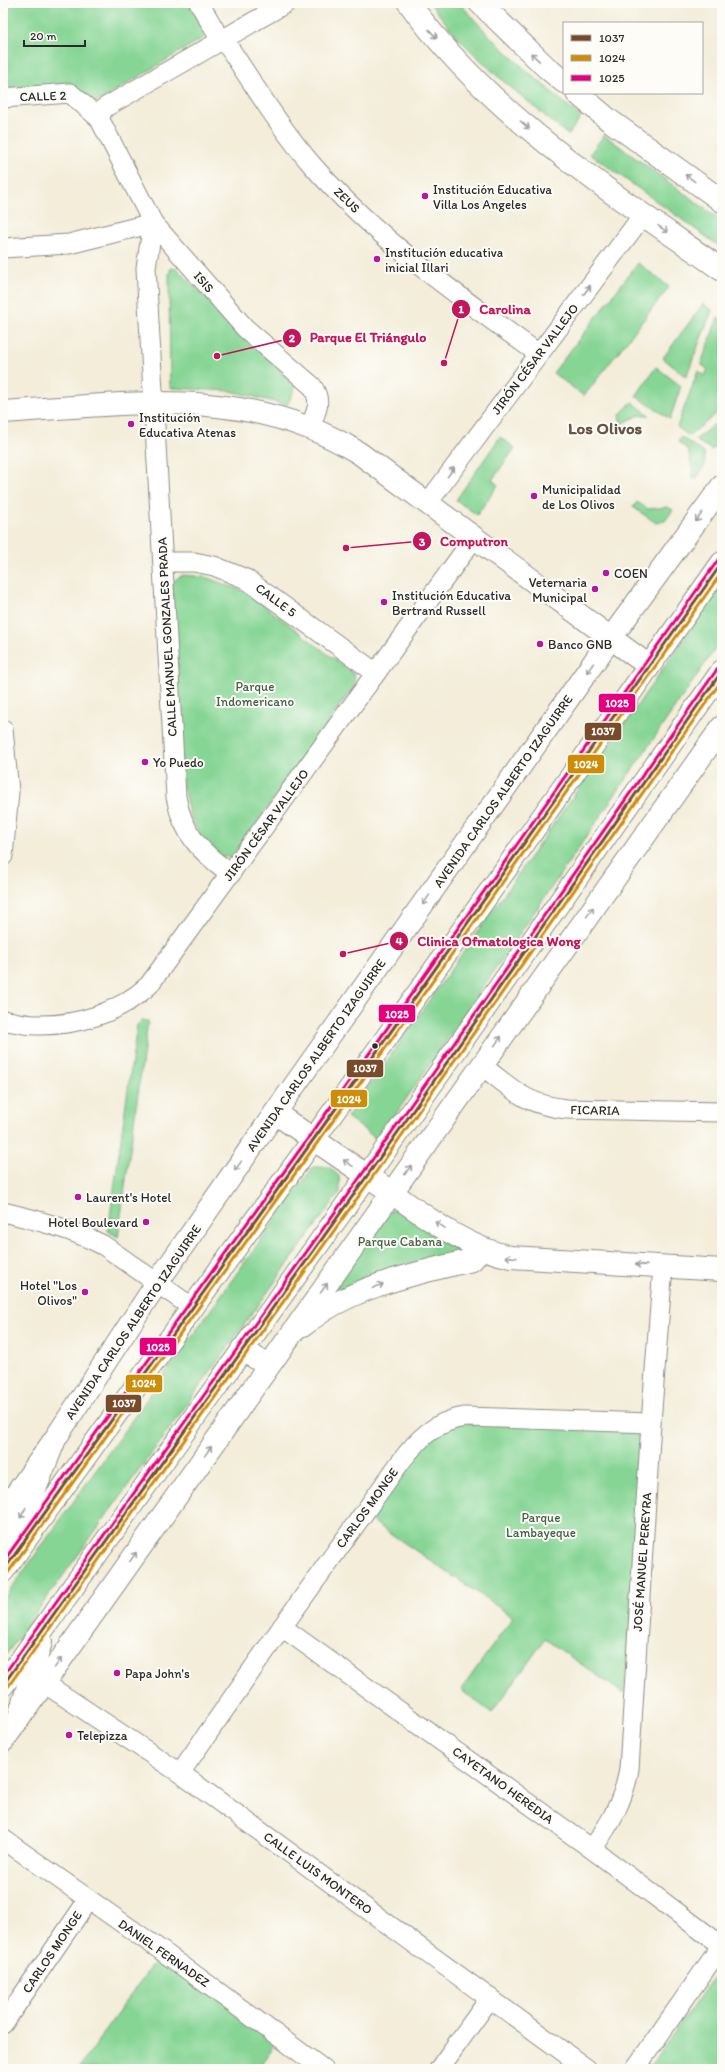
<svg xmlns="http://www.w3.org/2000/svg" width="725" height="2072" viewBox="0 0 725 2072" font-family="Itim,sans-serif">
<rect width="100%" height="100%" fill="#fdfcf7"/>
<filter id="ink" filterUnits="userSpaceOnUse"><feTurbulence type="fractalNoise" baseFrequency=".025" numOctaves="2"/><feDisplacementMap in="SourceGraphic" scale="8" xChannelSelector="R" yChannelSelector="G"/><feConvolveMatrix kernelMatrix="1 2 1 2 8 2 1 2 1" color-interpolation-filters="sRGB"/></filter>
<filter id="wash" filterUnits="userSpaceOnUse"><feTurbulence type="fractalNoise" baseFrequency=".012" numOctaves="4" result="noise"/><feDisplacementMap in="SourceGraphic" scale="16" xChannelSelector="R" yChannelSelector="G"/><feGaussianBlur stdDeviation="0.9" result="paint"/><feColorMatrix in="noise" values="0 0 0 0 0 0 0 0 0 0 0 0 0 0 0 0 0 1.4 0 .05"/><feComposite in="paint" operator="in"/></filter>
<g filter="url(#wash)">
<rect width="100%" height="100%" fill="#f3edd9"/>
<!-- green -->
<g fill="#86d594" stroke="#588060">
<polygon points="3,3 193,3 207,29 203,38 92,105 3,94"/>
<path d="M 430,3 L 460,3 C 495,46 539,81 581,117 L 568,135 L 495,74 L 457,37 Z"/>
<polygon points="604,135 722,221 722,248 590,154"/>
<polygon points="638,263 669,287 584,396 553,373"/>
<polygon points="171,268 177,269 296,386 287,405 231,391 170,388 169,274"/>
<polygon points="703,304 712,310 686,377 663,358"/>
<polygon points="718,317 722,320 722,409 689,436 677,427 698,371 704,376 708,370 701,364"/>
<polygon points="656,367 681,386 670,419 636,396"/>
<polygon points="632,402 649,415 640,415 621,424 619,415"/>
<polygon points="722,418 722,437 712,450 695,440"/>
<polygon points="500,437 515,448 492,480 498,485 477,515 456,500"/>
<polygon points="681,437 704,453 705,465 696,479 691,475 693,472 688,450 678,442"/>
<polygon points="637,502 648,509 668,507 673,510 665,521 656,523 633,507"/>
<polygon points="183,575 205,577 246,592 354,674 355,682 352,689 236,851 230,857 222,857 199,834 189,813 183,787 172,584 176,579"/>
<polygon points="722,585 722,639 378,1140 347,1117"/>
<polygon points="142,1020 148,1021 118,1237 108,1231 137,1025"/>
<polygon points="313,1167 329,1167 339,1176 340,1192 3,1659 3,1600"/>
<polygon points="401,1209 463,1253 319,1303 392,1210"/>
<polygon points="440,1423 651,1423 624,1694 545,1639 492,1713 461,1690 513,1617 362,1514"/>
<polygon points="162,1951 280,2038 257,2069 78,2069"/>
<polygon points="722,1965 722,2069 648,2069"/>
</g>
</g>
<g filter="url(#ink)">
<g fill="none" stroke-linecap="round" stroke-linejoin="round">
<!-- street casing -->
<g stroke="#8f8c82" stroke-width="21">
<g id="street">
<path d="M 199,3 L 216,32 L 224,40 C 253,83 279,127 313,166 C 378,240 460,297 539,354"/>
<path d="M 3,98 L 70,93 L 99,118 L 153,223 L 245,328 L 312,386 C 323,402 316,412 309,429"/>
<polyline points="99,118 104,108 286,3"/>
<path d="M 3,248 L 69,244 L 153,223 L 146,268 L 176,797 C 183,835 201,852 231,874"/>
<polyline points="427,504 643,215"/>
<polyline points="163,562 194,562 214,566 246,579 376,673"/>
<polyline points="3,729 9,792 3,856"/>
<path d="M 3,1020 C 14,1022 25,1025 36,1025 C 77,1026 119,1013 149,985 L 474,538"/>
<path d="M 481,1065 C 513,1089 525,1105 567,1109 L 722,1112"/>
<path d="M 3,1212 C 37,1220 71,1229 103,1245 L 193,1308"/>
<polyline points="282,1627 592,1849 722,1946"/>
<polyline points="44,1683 180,1773 587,2069"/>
<path d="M 180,1773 L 282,1627 L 399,1464 C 417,1440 435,1421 465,1417 L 651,1423"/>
<polyline points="3,1839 162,1951 323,2069"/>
<path d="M 592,1849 C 610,1824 624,1800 629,1769 L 651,1423 L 663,1266"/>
<polyline points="3,2024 88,1900"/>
<polyline points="439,2069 490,1998"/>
<polyline points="635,2069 722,1945"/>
</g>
</g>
<!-- secondary casing -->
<g stroke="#8f8c82" stroke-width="24">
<g id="secondary">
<path d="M 409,3 C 490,115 611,192 722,270"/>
<polyline points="480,3 547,68 564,82"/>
<polyline points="577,93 609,120 722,201"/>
<path d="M 3,412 C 126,404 249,384 359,453 L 649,666"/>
<path d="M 275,1113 C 310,1137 345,1161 381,1185 C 421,1213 462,1247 511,1257 L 722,1270"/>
<path d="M 304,1325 C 348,1287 417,1273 472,1260 L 477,1254 L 473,1245"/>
<polyline points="3,1513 55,1439 157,1283 275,1113 611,638 722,486"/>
<polyline points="3,1741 722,727"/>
</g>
</g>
<!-- primary casing -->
<g stroke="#8f8c82" stroke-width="24">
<g id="primary">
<polyline points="242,1349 268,1366"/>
<polyline points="3,1549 34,1492 55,1439"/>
<polyline points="3,1571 380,1047 722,563"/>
<polyline points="3,1685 367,1176 722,671"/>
<polyline points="18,1720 41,1642"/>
</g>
</g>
<!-- street -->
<use href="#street" stroke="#fff" stroke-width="19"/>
<!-- secondary -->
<use href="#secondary" stroke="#fff" stroke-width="22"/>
<!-- primary -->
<use href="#primary" stroke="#fff" stroke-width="22"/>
<!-- bus-1 casing -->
<g stroke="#fdfcf7" stroke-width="6">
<g id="bus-1">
<polyline points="3,1571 380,1047 722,563"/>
<polyline points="3,1685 367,1176 722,671"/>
</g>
</g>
<!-- bus-2 casing -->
<g stroke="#fdfcf7" stroke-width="6">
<g id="bus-2">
<polyline points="7,1574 384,1050 722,572"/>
<polyline points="7,1688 371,1179 722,680"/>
</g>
</g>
<!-- bus-3 casing -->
<g stroke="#fdfcf7" stroke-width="6">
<g id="bus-3">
<polyline points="3,1562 376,1044 718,560"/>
<polyline points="3,1676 363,1173 718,668"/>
</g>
</g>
<!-- bus-1 -->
<use href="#bus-1" stroke="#7a4b2a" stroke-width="3"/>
<!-- bus-2 -->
<use href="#bus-2" stroke="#ce8d09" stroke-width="3"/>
<!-- bus-3 -->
<use href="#bus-3" stroke="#e5007d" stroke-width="3"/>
</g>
<!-- one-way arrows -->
<defs><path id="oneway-shaft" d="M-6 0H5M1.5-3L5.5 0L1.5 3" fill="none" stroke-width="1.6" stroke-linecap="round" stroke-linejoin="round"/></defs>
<g stroke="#a0a0a0">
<use href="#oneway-shaft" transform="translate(433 34) rotate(47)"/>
<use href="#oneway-shaft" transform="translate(535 57) rotate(-136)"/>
<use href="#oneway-shaft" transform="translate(525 125) rotate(41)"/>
<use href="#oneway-shaft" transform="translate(690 178) rotate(-144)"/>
<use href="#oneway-shaft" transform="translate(663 229) rotate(35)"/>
<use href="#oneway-shaft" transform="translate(587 290) rotate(-53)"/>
<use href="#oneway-shaft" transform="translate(451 472) rotate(-53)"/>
<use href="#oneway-shaft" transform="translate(699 517) rotate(126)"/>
<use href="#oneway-shaft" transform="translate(590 668) rotate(125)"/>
<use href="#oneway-shaft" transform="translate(426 900) rotate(125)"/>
<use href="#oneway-shaft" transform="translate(590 912) rotate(-55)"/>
<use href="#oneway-shaft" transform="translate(498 1041) rotate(-55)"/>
<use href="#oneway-shaft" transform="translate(348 1163) rotate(-146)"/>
<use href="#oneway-shaft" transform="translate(238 1166) rotate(125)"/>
<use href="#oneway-shaft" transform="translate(408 1170) rotate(-55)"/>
<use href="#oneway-shaft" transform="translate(440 1225) rotate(-148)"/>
<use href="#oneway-shaft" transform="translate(511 1257) rotate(-173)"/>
<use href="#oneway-shaft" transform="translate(641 1265) rotate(-176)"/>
<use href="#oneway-shaft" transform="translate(378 1286) rotate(-22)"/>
<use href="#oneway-shaft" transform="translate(324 1288) rotate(-54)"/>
<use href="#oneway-shaft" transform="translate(208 1451) rotate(-55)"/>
<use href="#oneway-shaft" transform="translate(23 1513) rotate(118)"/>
<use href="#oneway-shaft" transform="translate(133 1557) rotate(-55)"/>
<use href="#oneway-shaft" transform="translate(58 1663) rotate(-55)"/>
</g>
</g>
<!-- markers -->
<g fill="#b5179e" stroke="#fdfcf7" stroke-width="1.5">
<circle cx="425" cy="196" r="4"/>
<circle cx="377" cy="259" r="4"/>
<circle cx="131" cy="424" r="4"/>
<circle cx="534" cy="496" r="4"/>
<circle cx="606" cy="573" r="4"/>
<circle cx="595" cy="589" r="4"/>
<circle cx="384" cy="602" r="4"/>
<circle cx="540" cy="644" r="4"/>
<circle cx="145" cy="762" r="4"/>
<circle cx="78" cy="1197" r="4"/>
<circle cx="146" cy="1222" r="4"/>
<circle cx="85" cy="1292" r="4"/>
<circle cx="117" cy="1673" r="4"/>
<circle cx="69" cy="1735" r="4"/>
</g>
<circle fill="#2b2b2b" stroke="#fdfcf7" stroke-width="1.5" cx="375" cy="1046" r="3.5"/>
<g text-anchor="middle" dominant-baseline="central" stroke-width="4" stroke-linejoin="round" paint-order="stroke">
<!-- street labels -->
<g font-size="13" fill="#2b2b2b" stroke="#fdfcf7">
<text transform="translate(43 96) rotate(-2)">CALLE 2</text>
<text transform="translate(347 200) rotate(44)">ZEUS</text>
<text transform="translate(204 282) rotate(49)">ISIS</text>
<text transform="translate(535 359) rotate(-53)">JIRÓN CÉSAR VALLEJO</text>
<text transform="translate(276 600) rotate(36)">CALLE 5</text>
<text transform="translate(167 637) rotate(-93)">CALLE MANUEL GONZALES PRADA</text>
<text transform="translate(503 791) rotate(-55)">AVENIDA CARLOS ALBERTO IZAGUIRRE</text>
<text transform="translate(266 825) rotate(-54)">JIRÓN CÉSAR VALLEJO</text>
<text transform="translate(316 1055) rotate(-55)">AVENIDA CARLOS ALBERTO IZAGUIRRE</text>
<text transform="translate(595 1110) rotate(1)">FICARIA</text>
<text transform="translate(133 1322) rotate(-56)">AVENIDA CARLOS ALBERTO IZAGUIRRE</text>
<text transform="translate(367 1508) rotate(-54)">CARLOS MONGE</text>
<text transform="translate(642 1562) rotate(-86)">JOSÉ MANUEL PEREYRA</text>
<text transform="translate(503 1785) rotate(36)">CAYETANO HEREDIA</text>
<text transform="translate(318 1873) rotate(36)">CALLE LUIS MONTERO</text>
<text transform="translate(52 1952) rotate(-56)">CARLOS MONGE</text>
<text transform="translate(164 1953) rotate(35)">DANIEL FERNADEZ</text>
</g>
<!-- poi labels -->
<g font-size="13" fill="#2b2b2b" stroke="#fdfcf7" text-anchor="start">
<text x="433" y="189">Institución Educativa<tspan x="433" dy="15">Villa Los Angeles</tspan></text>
<text x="385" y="252">Institución educativa<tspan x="385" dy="15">inicial Illari</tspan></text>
<text x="139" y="417">Institución<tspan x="139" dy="15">Educativa Atenas</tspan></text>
<text x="542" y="489">Municipalidad<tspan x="542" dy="15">de Los Olivos</tspan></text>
<text x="614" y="573">COEN</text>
<text x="587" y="582" text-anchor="end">Veternaria<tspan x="587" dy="15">Municipal</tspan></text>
<text x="392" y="595">Institución Educativa<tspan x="392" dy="15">Bertrand Russell</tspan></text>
<text x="548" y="644">Banco GNB</text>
<text x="153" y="762">Yo Puedo</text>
<text x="86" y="1197">Laurent's Hotel</text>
<text x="138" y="1222" text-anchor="end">Hotel Boulevard</text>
<text x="77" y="1285" text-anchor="end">Hotel "Los<tspan x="77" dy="15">Olivos"</tspan></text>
<text x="125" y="1673">Papa John's</text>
<text x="77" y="1735">Telepizza</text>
</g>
<!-- park labels -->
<g font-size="13" fill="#465e4a" stroke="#fdfcf7">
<text x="255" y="686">Parque<tspan x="255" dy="15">Indomericano</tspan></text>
<text x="400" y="1241">Parque Cabana</text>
<text x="541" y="1517">Parque<tspan x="541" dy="15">Lambayeque</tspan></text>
</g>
<!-- district labels -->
<g font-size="17" font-weight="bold" fill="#685348" stroke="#fdfcf7">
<text x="605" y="428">Los Olivos</text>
</g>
</g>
<!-- callouts -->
<path fill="none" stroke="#c2185b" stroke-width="1.5" d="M444 363L461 309M217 356L292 338M346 548L422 541M343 954L399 941"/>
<g fill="#c2185b" stroke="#fdfcf7" stroke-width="1.5">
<circle cx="444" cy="363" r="4"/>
<circle cx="217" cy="356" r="4"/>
<circle cx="346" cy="548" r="4"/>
<circle cx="343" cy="954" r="4"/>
<circle cx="461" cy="309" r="10"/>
<circle cx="292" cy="338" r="10"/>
<circle cx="422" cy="541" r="10"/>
<circle cx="399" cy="941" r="10"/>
</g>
<g font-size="12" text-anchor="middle" font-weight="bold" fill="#fff">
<text x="461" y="313">1</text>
<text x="292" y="342">2</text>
<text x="422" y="546">3</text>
<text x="399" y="945">4</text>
</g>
<g font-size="14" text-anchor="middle" font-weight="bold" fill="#c2185b" stroke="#fdfcf7" stroke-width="4" stroke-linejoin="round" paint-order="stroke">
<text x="505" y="314">Carolina</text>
<text x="368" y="342">Parque El Triángulo</text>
<text x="474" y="546">Computron</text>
<text x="499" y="946">Clinica Ofmatologica Wong</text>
</g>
<g stroke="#fdfcf7" stroke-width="1.5">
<rect x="598" y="693" width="38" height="20" rx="4" fill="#e5007d"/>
<rect x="584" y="722" width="38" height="19" rx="4" fill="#7a4b2a"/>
<rect x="567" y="754" width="38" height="20" rx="4" fill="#ce8d09"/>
<rect x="378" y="1004" width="38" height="19" rx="4" fill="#e5007d"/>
<rect x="346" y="1059" width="38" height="19" rx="4" fill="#7a4b2a"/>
<rect x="330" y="1089" width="38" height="19" rx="4" fill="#ce8d09"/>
<rect x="139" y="1337" width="38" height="19" rx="4" fill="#e5007d"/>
<rect x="125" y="1374" width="38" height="19" rx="4" fill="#ce8d09"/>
<rect x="105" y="1394" width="37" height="19" rx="4" fill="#7a4b2a"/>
</g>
<g font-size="11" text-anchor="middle" font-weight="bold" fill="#fff">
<text x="617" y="707">1025</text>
<text x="603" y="735">1037</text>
<text x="586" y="768">1024</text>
<text x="397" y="1018">1025</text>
<text x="365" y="1072">1037</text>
<text x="349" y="1103">1024</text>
<text x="158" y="1351">1025</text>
<text x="144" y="1387">1024</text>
<text x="124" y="1407">1037</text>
</g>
<!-- margin -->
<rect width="725" height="2072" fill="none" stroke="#fdfcf7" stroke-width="16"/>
<!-- legend -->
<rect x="563" y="22" width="140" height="72" fill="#fdfcf7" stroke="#a9a8a5"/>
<rect x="571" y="35" width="20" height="6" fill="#7a4b2a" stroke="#a9a8a5"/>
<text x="599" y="42" font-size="12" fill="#2b2b2b">1037</text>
<rect x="571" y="55" width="20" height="6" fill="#ce8d09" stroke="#a9a8a5"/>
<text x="599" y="62" font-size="12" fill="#2b2b2b">1024</text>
<rect x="571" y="75" width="20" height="6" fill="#e5007d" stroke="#a9a8a5"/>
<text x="599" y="82" font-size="12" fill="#2b2b2b">1025</text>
<!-- scale -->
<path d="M24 40v6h61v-6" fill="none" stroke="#2b2b2b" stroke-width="2"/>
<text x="30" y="40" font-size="12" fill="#2b2b2b" stroke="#fdfcf7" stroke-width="3" paint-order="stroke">20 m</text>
</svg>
